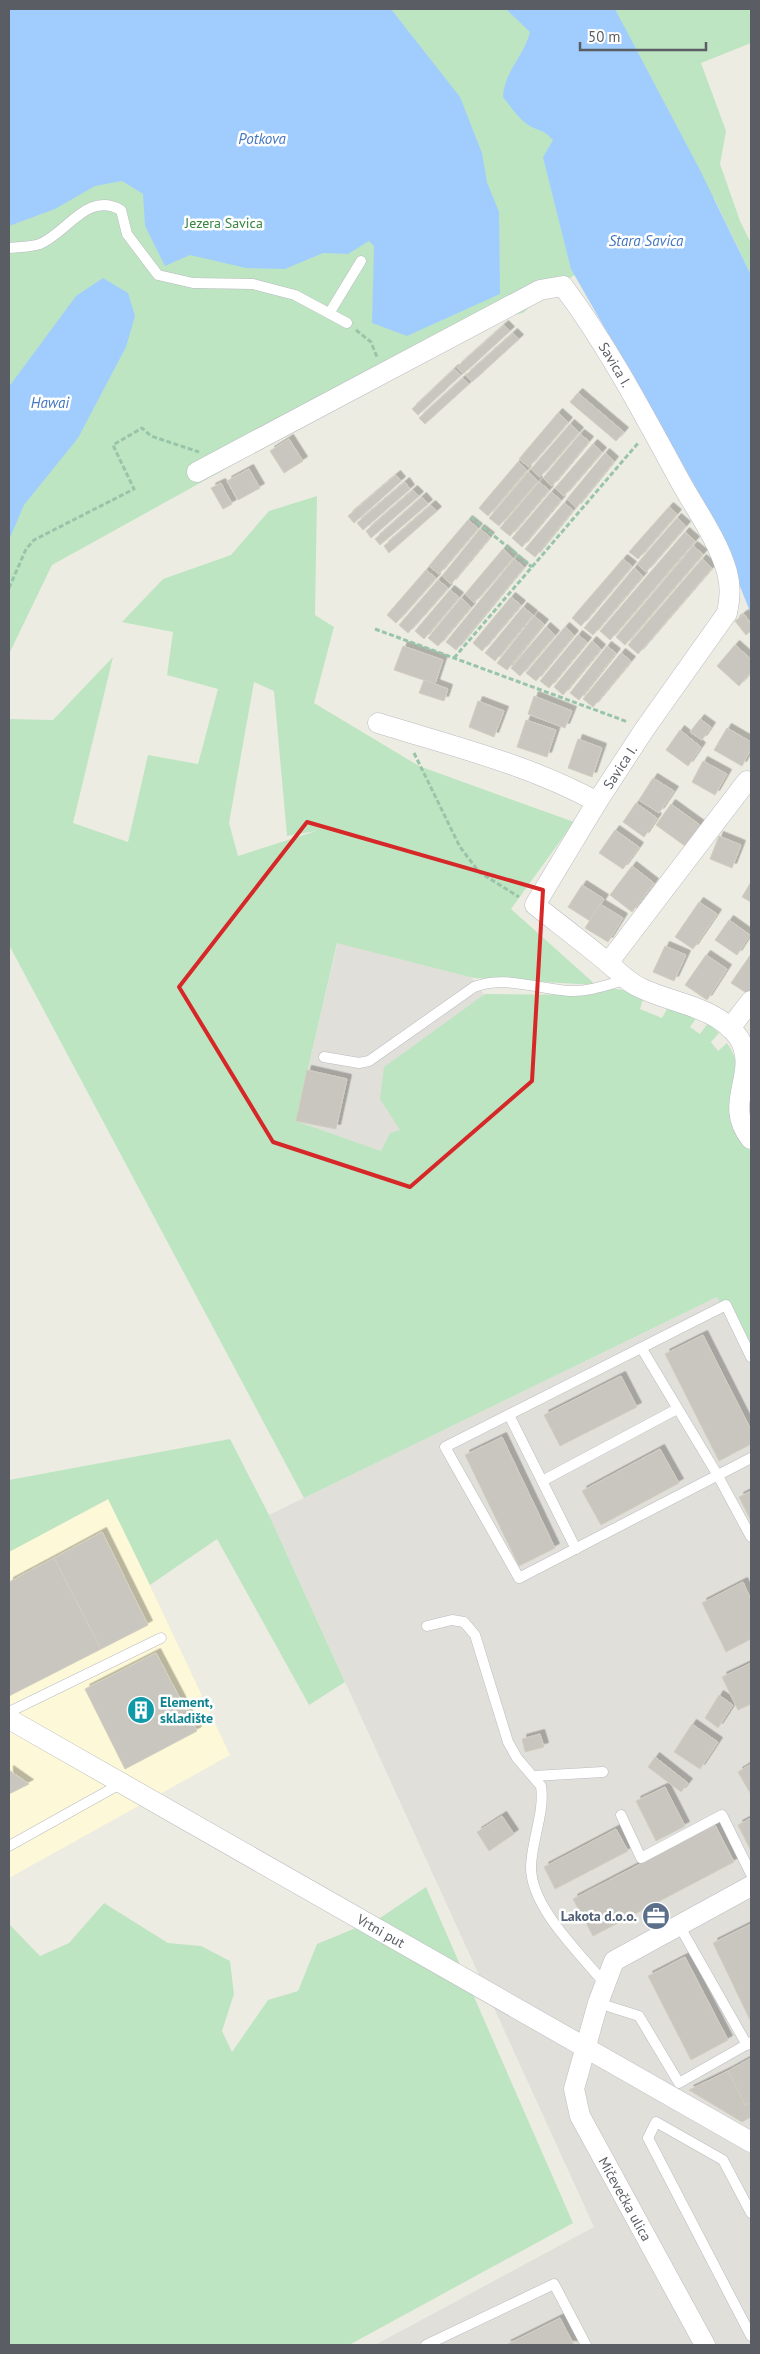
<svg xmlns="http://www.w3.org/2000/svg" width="760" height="2354" viewBox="0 0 760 2354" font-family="'PT Sans',sans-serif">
<defs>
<filter id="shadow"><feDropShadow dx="4.5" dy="-4.5" stdDeviation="0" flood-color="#0004"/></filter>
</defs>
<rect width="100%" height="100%" fill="#edece2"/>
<!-- commercial -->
<polygon fill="#fdf8d7" points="109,1499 230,1755 9,1878 9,1552"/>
<!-- industrial -->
<g fill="#e1dfda">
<polygon points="339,936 460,961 516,1040 407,1160 296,1121"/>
<polygon points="717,1297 751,1366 751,2345 375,2345 594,2227 269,1515"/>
</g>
<!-- green -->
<g fill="#bee5c2" fill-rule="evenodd">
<polygon points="9,9 751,9 751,43 701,63 726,131 720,164 740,221 751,243 751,275 714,198 548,290 523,313 498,318 52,565 9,654"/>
<path d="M 317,496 L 315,615 L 334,627 L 314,703 L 419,766 L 574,822 L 511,909 L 596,985 L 474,978 L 337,943 L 296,1121 L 381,1151 L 390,1133 L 400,1130 L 380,1099 L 384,1067 L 485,994 L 587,995 L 608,988 L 624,990 L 643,999 L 640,1009 L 662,1018 L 668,1007 L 697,1017 L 690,1027 L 700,1034 L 708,1023 L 719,1033 L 711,1042 L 718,1051 L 727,1043 C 745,1067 736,1101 734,1129 L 751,1152 L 751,1366 L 717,1297 L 304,1498 L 9,945 L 9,719 L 53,720 L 113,657 L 73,823 L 128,842 L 148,755 L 198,764 L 218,689 L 167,675 L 173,632 L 122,622 L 163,579 L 231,555 L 269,511 ZM 254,682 L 274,691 L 287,836 L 316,831 L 238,856 L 229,823 Z"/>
<polygon points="230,1439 269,1515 345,1682 309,1705 217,1539 150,1585 108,1499 9,1552 9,1480"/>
<polygon points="426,1887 573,2223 349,2345 9,2345 9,1924 40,1956 69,1943 104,1903 168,1943 201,1946 230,1961 234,1994 222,2031 232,2052 268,2000 298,1991 317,1944 380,1918"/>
</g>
<!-- water -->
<g fill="#a1cdfe">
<polygon points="9,9 391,9 460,97 482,153 487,182 499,212 500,294 407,336 372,323 374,246 369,241 348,254 323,253 285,269 246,268 190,255 165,266 145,226 143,194 122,181 95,186 55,209 9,226"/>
<path d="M 506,9 L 615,9 L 700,170 L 751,275 L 751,614 L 712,516 L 571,269 L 543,157 L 553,140 C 543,130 545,133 534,128 C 521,123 511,107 503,97 C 504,72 524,56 530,32 Z"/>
<polygon points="103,278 128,293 135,316 126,347 78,438 24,505 9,540 9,383 11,384 76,296"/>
</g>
<!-- building -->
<g fill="#c8c6bf" stroke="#d2cec0" filter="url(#shadow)">
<polygon points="504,325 510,331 463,374 457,367"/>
<polygon points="513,333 519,339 472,382 466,375"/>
<polygon points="454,369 461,375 418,415 412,409"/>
<polygon points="463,378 469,384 425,424 419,418"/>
<polygon points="578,393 624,432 616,441 570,402"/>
<polygon points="558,413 568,422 529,467 519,459"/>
<polygon points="570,424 579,432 540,477 531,469"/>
<polygon points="580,434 589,441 552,486 543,478"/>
<polygon points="289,439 303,461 284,473 270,451"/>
<polygon points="593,444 602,452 564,496 555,488"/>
<polygon points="605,453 614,461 576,508 567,499"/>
<polygon points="518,462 527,470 488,516 479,508"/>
<polygon points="249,469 260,488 238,500 227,481"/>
<polygon points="528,472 538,481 499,526 489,518"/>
<polygon points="396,475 401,481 354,523 348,516"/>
<polygon points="405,482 410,489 363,530 357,523"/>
<polygon points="539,482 549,490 510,536 500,528"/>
<polygon points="221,483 232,504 223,509 211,488"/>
<polygon points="413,490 419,496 371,538 366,531"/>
<polygon points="551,492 561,500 522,547 512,538"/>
<polygon points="422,497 428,504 380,545 375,539"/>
<polygon points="564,503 573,510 535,557 525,549"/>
<polygon points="431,505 437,511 389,553 384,546"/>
<polygon points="669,507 677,514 638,559 629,552"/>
<polygon points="677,518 686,526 646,572 637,564"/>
<polygon points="468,520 478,528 439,574 429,566"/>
<polygon points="480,529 490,537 451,584 442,576"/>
<polygon points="685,532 695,541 610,640 600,631"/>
<polygon points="693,546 703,554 625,645 616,637"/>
<polygon points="503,549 513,558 474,603 465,594"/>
<polygon points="514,559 524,567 456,650 446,642"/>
<polygon points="623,559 632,566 581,626 572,618"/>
<polygon points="702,559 712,568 638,654 628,645"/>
<polygon points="634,568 643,576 593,635 584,628"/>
<polygon points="426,570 436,578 396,623 387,615"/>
<polygon points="438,580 448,588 408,633 399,625"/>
<polygon points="450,590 459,597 424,639 415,631"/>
<polygon points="511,597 521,605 482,651 473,643"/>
<polygon points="461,598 471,607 438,646 428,638"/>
<polygon points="523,607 533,615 495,661 485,653"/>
<polygon points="744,614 751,624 751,631 746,635 735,621"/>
<polygon points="534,616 544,624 507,670 497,663"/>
<polygon points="546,627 555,635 520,676 511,668"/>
<polygon points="565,627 574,635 536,681 526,673"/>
<polygon points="578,635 587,642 549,688 540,681"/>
<polygon points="592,641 601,649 563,695 554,687"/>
<polygon points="735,645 751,659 751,672 739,686 717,666"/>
<polygon points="403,646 443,660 435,684 394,670"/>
<polygon points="607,646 616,653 579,700 570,693"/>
<polygon points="621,653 631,661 593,707 583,699"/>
<polygon points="424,680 448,689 444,701 419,693"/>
<polygon points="534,696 572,711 565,728 528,714"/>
<polygon points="478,701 504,711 494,737 469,727"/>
<polygon points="700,719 711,727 702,740 690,732"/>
<polygon points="526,720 556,730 547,757 517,747"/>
<polygon points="727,728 751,742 751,749 742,766 714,750"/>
<polygon points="680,730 701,747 688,766 666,750"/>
<polygon points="578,739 602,748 592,777 568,768"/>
<polygon points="703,761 727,774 715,795 692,782"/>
<polygon points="653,778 674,791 659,813 639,800"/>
<polygon points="636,803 657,818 644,837 623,822"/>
<polygon points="671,804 700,825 685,846 656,825"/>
<polygon points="615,830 639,847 623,869 599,853"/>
<polygon points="719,836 741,845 732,868 710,859"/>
<polygon points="632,866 654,883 632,912 610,895"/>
<polygon points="751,882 751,902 742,897"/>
<polygon points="582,885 604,899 590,921 568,907"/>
<polygon points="699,902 717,914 693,949 675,937"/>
<polygon points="600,904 623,918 608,942 585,928"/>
<polygon points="729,920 750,935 737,955 715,940"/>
<polygon points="665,946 686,955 674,981 653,972"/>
<polygon points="751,954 751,996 731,983"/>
<polygon points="706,955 727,969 707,1000 685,985"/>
<polygon points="307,1070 347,1079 336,1129 296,1121"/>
<polygon points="703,1335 751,1430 751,1444 719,1461 665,1354"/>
<polygon points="621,1376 637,1407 560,1446 544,1415"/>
<polygon points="502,1437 555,1548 519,1566 465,1455"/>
<polygon points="660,1449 679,1483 601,1525 582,1491"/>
<polygon points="751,1491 751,1521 739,1497"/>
<polygon points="102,1532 148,1625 101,1649 54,1558"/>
<polygon points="54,1558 101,1649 9,1696 9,1582"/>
<polygon points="743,1582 751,1600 751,1639 726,1652 702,1603"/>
<polygon points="156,1653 197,1731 125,1769 85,1689"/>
<polygon points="751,1663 751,1704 738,1710 722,1677"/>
<polygon points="719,1695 733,1705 718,1728 705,1718"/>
<polygon points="692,1724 718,1742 700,1769 674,1752"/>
<polygon points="540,1734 544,1747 525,1752 522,1739"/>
<polygon points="655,1757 688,1783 681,1792 648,1767"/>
<polygon points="751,1764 751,1792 750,1793 738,1772"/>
<polygon points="9,1770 29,1784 9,1794"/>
<polygon points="665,1787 685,1826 656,1841 636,1801"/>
<polygon points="502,1816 514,1834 489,1851 477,1832"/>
<polygon points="751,1818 751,1851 738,1825"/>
<polygon points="715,1825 734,1862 593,1936 573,1899"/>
<polygon points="616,1829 628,1851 555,1889 544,1867"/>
<polygon points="751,1924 751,2022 713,1943"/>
<polygon points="685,1957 728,2040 691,2060 648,1976"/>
<polygon points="751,2058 751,2102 745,2105 728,2071"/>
<polygon points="728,2071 745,2105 751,2102 751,2117 742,2122 689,2090"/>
<polygon points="560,2318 574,2345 506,2345"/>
</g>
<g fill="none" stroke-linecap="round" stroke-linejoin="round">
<!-- lane casing -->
<g stroke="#babbc1" stroke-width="11">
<g id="lane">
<path d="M 9,248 C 18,247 31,247 40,244 C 68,232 87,191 121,210 L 127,234 L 158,275 L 193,283 L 253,284 L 295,295 L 347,323"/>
<polyline points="330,312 361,261"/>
<path d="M 324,1057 L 359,1063 L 369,1061 L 474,987 C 505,975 537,989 569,991 C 587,992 607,985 625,980"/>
<polyline points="642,1349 717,1474 751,1537"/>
<polyline points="751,1357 726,1305 445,1447 519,1578 751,1458"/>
<polyline points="509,1415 576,1549"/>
<polyline points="544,1480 677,1409"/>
<path d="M 427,1626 L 452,1620 L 464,1622 L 475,1635 L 508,1742 L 517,1758 L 541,1786 C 545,1812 532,1839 531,1866 C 530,1907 580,1953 605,1984"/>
<polyline points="9,1712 161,1638"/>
<polyline points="534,1776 603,1772"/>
<polyline points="621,1815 641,1858 722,1815 751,1874"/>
<polyline points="9,1846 122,1783"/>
<polyline points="680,1927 747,2045"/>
<polyline points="598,2003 639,2016 679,2083 751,2042"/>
<polyline points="751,2213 723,2160 656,2122 648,2138 751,2336"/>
<polyline points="426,2345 554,2284 586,2345"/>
</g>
</g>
<!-- street casing -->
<g stroke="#babbc1" stroke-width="21">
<g id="street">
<path id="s1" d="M 197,472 L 540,290 L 563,286 C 608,346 644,415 680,481 C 696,510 718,540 727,572 C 731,586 730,600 727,613 L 644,730 L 597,802 L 535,905 C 559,924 583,942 607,962 C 619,972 628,983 643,989 C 675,1004 717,1007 739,1038 C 760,1074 721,1103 751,1139"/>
<path d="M 378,723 C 452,746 530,765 597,802"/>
<polyline points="608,963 747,781"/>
<polyline points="730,1028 751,1001"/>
<path id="s2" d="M 9,1719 L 751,2142"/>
<polyline points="705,2345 580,2116 574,2089 598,2003 614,1961 751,1886"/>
</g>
</g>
<!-- path -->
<g stroke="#98c5a9" stroke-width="3" stroke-dasharray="5 2.5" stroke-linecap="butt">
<polyline points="356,330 371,342 377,357"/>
<polyline points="471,517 532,567"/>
<polyline points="9,588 26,549 34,540 134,489 113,445 142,428 151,436 199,452"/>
<polyline points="375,629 628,722"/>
<polyline points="454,658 639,442"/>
<polyline points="414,753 460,847 479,872 519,897"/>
</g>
<!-- lane -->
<use href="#lane" stroke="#fff" stroke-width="10"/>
<!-- street -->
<use href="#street" stroke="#fff" stroke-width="20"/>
</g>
<!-- marked area -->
<path fill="none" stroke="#d62828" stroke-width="4" stroke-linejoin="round" d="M 307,822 L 543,890 L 532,1081 L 410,1187 L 273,1142 L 179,987 Z"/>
<!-- icons -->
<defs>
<g id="building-disc" transform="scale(1.4375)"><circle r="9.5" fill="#0f9aa8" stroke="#fff"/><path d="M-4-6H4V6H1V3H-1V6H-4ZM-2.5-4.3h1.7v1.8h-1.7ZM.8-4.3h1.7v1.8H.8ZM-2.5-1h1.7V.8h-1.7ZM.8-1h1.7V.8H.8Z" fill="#fff"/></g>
<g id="office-disc" transform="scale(1.4375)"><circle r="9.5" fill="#5c6f8a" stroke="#fff"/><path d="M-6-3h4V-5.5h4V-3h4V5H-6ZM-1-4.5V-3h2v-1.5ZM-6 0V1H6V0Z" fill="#fff"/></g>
</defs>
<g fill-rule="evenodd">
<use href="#building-disc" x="141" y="1710"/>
<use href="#office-disc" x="656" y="1916"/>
</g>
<g text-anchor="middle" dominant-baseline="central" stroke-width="5" stroke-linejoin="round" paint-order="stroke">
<!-- park labels -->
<g font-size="14" fill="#368641" stroke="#fff">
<text x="224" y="223">Jezera Savica</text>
</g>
<!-- street labels -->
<g font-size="14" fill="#5a5d63" stroke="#fff">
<text stroke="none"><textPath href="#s1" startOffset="506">Savica I.</textPath></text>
<text transform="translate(620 767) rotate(-57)">Savica I.</text>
<text stroke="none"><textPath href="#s2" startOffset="428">Vrtni put</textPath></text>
<text transform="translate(625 2199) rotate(61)">Mičevečka ulica</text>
</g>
<!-- culture labels -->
<g font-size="14" font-weight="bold" fill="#0d838f" stroke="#fff" text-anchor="start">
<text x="160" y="1702">Element,<tspan x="160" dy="16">skladište</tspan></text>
</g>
<!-- service labels -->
<g font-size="14" font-weight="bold" fill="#4e5e75" stroke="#fff" text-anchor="end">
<text x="637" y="1916">Lakota d.o.o.</text>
</g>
<!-- water labels -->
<g font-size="15" font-style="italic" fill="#4476c1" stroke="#fff">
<text x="262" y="138">Potkova</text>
<text x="646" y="240">Stara Savica</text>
<text x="50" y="402">Hawai</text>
</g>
</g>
<!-- border -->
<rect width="760" height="2354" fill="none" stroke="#5a5d63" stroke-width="20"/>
<!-- scale -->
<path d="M580 42v8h126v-8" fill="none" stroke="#5a5d63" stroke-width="2.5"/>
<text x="588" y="42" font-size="15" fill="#5a5d63" stroke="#ffffff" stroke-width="4" paint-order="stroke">50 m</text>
</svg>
